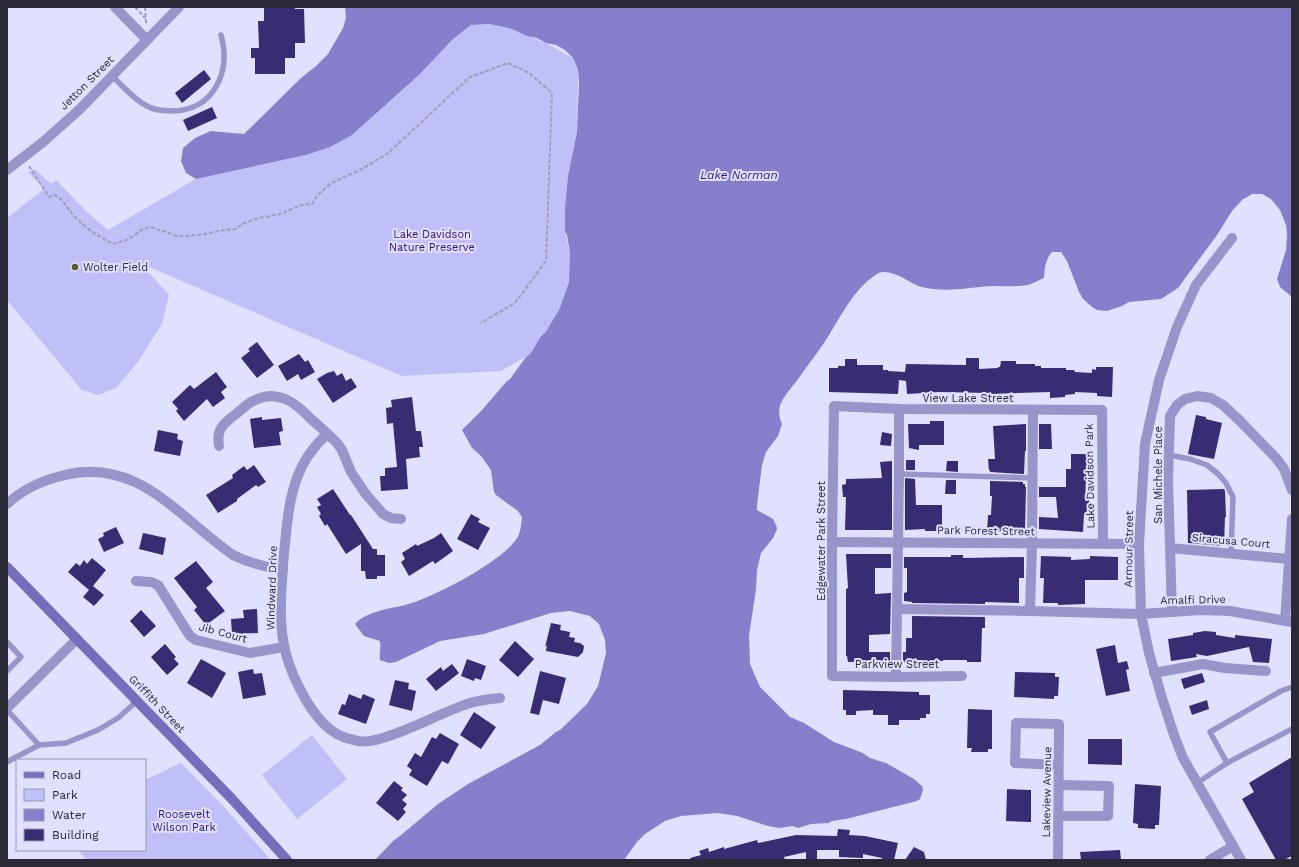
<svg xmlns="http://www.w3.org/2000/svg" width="1299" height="867" viewBox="0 0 1299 867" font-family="'Work Sans',sans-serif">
<rect width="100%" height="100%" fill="#e0e0ff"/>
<!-- green -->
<g fill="#c1bff8">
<polygon points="490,24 512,29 546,43 573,58 578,69 577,133 568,176 565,207 565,232 570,253 569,282 559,310 545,334 529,355 501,371 402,376 140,263 169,295 162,324 137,363 116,388 98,395 82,390 7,300 7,218 44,189 28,172 35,169 51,184 56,180 87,212 108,230 196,179 306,155 352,135 420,74 453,39 471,25"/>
<polygon points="312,735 347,779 297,819 262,775"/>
<polygon points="181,763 224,807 271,860 86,860 78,850 145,850 145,780"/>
</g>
<!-- water -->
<path fill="#8680cc" d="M 345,7 L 1292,7 L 1292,297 L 1280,287 L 1277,279 L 1286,250 L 1287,234 L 1286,225 L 1280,210 L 1271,199 L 1262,194 L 1252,194 L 1242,200 L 1232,211 L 1217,235 L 1178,288 L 1161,299 L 1129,302 L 1122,306 L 1107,311 L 1097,310 L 1092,307 L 1083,299 L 1079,292 L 1067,261 L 1061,252 L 1052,252 C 1045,260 1045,268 1044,278 C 1039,280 1033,284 1027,285 C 1016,287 1005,286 994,286 C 969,287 947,293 922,287 C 910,284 890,266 877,274 C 852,290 840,319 824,343 C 815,356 805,369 796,382 L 794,384 C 784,398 774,406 782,424 L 778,436 L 766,452 L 762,465 L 757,505 L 757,510 L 773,519 L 776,525 L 777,529 L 773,538 L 761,553 L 757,570 L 756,589 L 749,636 L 750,664 L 760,687 L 790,717 L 804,723 L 834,742 L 863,753 L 870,758 L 886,763 L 914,779 L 922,786 L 923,790 L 920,799 L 917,801 L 846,819 L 832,821 L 829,823 L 811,824 L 798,828 L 793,826 L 779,828 L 768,826 L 737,816 L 718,813 L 681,816 L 665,821 L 645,834 L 637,842 L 624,860 L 375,860 L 393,841 L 400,836 L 438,804 L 468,784 L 540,745 L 556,732 L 560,730 L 587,704 L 598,686 L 606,653 L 605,640 L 599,624 L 590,616 L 570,611 L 551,613 L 484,634 L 440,641 L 396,662 L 389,663 L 380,660 C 379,653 381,648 380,641 L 364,636 L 355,624 C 367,611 389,609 405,605 C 433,598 502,562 517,538 C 521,532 521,524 522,517 L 518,511 L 496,495 L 494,492 L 491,470 L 481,456 L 472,448 L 462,430 L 482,410 L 507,381 L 510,379 L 526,357 C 535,352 536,339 545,333 L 559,310 L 569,282 L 570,253 L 567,235 L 565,232 L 565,207 L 568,176 L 577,132 L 579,83 L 578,69 L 573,58 L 565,50 L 556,45 L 546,43 L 537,38 L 527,36 L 512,29 L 490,24 L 471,25 L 453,39 L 420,74 L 352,135 L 330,147 L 306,155 L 196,179 L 186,173 L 181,161 L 183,148 L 195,138 L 211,131 L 244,134 L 300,79 L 316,66 L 328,54 L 343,28 L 346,18 Z"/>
<!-- building -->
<g fill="#382d72">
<polygon points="264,7 295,7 295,9 304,9 305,43 295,43 295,58 285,58 285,74 255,74 255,58 251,58 251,48 259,48 258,21 264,21"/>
<polygon points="204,70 211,79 182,103 175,93"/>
<polygon points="212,107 217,118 188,131 183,120"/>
<polygon points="257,342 274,365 257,378 241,358 250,351 248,349"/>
<polygon points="299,354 305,362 308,360 315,372 301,380 298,374 287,381 278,366"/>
<polygon points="966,358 979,358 979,369 998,368 998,367 1000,367 1001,361 1016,361 1016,364 1035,364 1035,366 1041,366 1041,368 1066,368 1066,370 1074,370 1075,372 1092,373 1092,369 1096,370 1096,367 1113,367 1112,397 1097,396 1097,393 1075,392 1075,394 1065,395 1065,397 1050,398 1050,392 989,394 989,393 939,392 907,394 906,381 899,380 898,394 829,392 829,368 838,368 838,366 845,366 845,359 857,359 857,365 883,365 883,370 888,370 888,371 905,372 906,364 966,365"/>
<polygon points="334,371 337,376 342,373 346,381 351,378 357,387 333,403 317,379 327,373"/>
<polygon points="216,372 227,387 221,392 225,398 213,407 207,399 184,421 176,411 178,409 172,402 190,385 194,389"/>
<polygon points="412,397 416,431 421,431 423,447 419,447 420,457 406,459 408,489 381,491 380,476 385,476 385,468 397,467 393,423 387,424 386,408 392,407 391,400"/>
<polygon points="1196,415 1206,417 1206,419 1222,423 1214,459 1188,454"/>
<polygon points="262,417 262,420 281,418 283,431 279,432 281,445 254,448 250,419"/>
<polygon points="930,421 944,421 944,445 919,445 919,450 909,448 908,424 930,424"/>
<polygon points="1026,424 1026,451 1025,451 1024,474 990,472 990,470 989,471 988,459 995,459 993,426"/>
<polygon points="1039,424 1051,424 1052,449 1039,449"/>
<polygon points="158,430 178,434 177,439 183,441 180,456 154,451"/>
<polygon points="882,432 892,434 891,446 880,445"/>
<polygon points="1071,454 1088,454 1089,478 1086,478 1085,501 1089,500 1090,515 1084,515 1083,532 1039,529 1039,517 1058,518 1056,497 1039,497 1039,487 1066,487 1066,469 1071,469"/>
<rect x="906" y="460" width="9" height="10"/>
<polygon points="892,461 892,530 845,530 846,497 843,497 842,485 846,484 846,479 882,478 880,462"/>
<polygon points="947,461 958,461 958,472 946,471"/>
<polygon points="254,465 266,482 258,487 256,485 237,499 237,501 218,513 206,495 233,478 232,475 244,466 247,470"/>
<polygon points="905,478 915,479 916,505 942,505 942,531 925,531 925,529 905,530"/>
<polygon points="946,480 956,480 956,494 945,494"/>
<polygon points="990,481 1023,482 1023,484 1025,484 1025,487 1026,487 1025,530 987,532 988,515 991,515 992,496 990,496"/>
<polygon points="333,489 350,515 351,515 373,549 377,549 377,555 385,555 385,576 377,576 377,579 366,579 365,571 361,571 361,544 346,554 327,524 325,526 319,516 321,514 317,507 321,505 317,499"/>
<polygon points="1224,489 1225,491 1226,517 1225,517 1224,546 1188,543 1187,490"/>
<polygon points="471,514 480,519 478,522 490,528 478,550 457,539"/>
<polygon points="116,527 124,543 104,552 98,539 104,536 103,533"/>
<polygon points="143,533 166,538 163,555 139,549"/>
<polygon points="441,533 453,551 435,564 433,561 409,576 401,562 405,559 402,553 416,544 417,546 434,538"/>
<polygon points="846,554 891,554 891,568 875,568 875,594 891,593 890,634 869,635 869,652 890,652 890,662 848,662 847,656 846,656 846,589 848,588"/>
<polygon points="951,555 963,555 963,558 1024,557 1024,578 1019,578 1019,603 985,602 985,604 912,603 912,602 904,601 904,593 907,592 907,568 904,568 904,557 951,557"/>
<polygon points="1041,556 1071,557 1071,560 1090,559 1090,556 1118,557 1118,580 1085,580 1085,604 1058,605 1058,603 1043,603 1044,578 1040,578"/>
<polygon points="92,558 106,570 93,586 104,595 94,606 83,597 89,590 68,572 76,563 80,566 84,560 87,564"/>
<polygon points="196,561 213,582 206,588 225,611 206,625 194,610 197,607 174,578"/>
<polygon points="257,609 258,633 232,634 231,619 244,618 243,610"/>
<polygon points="141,610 156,626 144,637 130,621"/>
<polygon points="912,616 985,617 985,628 982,628 981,662 967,662 967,660 943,660 943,661 937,661 937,664 906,664 906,662 903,662 903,652 906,652 906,638 912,638"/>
<polygon points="551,623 561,625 560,630 570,632 569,637 575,638 574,642 580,643 584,646 583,652 578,657 546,651 547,645 545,647"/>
<polygon points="1205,631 1216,632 1216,635 1235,638 1235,635 1272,639 1269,663 1253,662 1249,647 1207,656 1196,654 1197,657 1171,661 1168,639 1193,635 1193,633"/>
<polygon points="515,641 534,659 518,677 499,660"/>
<polygon points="165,644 176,657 174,659 179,664 167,675 151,657"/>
<polygon points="1115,645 1118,663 1127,661 1129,669 1126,670 1130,691 1106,696 1096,649"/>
<polygon points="201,659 226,673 212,698 187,683"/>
<polygon points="467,659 486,666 481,680 475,678 474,681 461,676"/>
<polygon points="452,664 459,673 436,691 426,679 441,667 443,671"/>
<polygon points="253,669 254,674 262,673 266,695 243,699 238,672"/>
<polygon points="540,671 566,678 559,704 543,700 539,715 530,713"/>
<polygon points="1015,672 1055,673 1055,677 1059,677 1058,696 1054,696 1054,699 1014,697"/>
<polygon points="1202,673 1205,682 1184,689 1181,679"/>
<polygon points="395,680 409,683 408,689 416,691 412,711 389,705"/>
<polygon points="843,690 919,692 919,695 930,695 930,714 926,714 926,718 920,718 920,720 899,720 899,725 888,725 888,715 873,715 873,710 856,711 856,715 846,715 846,710 843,710"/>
<polygon points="349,694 361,699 363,694 375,699 366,724 338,714 342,704 345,705"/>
<polygon points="1207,700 1209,709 1192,715 1189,706"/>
<polygon points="968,709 992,710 992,749 988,749 988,752 971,752 972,748 967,748"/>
<polygon points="474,712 496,727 481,749 460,735"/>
<polygon points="440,733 459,744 448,764 442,761 427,786 409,775 412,770 407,766 415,753 421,757 432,737 436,739"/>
<polygon points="1088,739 1122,739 1122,765 1088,764"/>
<polygon points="1292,757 1292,856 1284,860 1276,860 1242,799 1254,792 1249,783"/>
<polygon points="394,781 403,788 401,790 407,795 402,800 407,804 403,809 406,812 398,821 376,803"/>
<polygon points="1135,784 1161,786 1159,825 1155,825 1155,829 1138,828 1138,824 1133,823"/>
<polygon points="1007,789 1031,790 1031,822 1006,821"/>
<polygon points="838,829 850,830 849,835 865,836 898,843 894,860 882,860 882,858 863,854 863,858 839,857 839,850 817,850 817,859 806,859 806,852 784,857 785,860 691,860 690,858 701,855 699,851 708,848 709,852 724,847 724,849 757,840 758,843 796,835 837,836"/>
<polygon points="914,847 924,852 926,860 905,860"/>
<polygon points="1120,850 1121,860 1081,860 1080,852"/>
</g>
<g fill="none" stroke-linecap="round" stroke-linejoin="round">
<!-- path -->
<g stroke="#9f9fb7" stroke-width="2" stroke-dasharray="4 2" stroke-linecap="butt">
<polyline points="135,7 145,18"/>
<polyline points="145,7 146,23"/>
<polyline points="29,166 49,197 54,195 60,198 74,216 87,228 97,235 113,244 120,242 129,239 143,229 151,227 177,236 186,236 199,235 224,230 236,229 242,224 259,218 280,214 301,205 312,204 317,196 331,183 362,169 387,154 470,77 508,63 529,73 552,93 546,261 515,303 481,323"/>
</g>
<!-- lane -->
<g stroke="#9895cb" stroke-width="5.5">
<path d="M 112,76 C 123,86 135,101 149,107 C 157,111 166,111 174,111 C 215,109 231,71 221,35"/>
<polyline points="1169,455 1190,459 1207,465 1218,474 1226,483 1233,497 1231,554"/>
<polyline points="899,474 1032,478"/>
<polyline points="7,642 21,657 7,671"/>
<polyline points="7,710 39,745 7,762"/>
<polyline points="39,745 66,743 98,730 118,718 137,701"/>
<polyline points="1227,763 1292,729"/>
<polyline points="1197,783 1227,763 1210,732 1281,691 1292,687"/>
</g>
<!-- street -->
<g stroke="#9895cb" stroke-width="10">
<polyline points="115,7 147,40"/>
<polyline points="7,170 43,142 80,109 179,7"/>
<polyline points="1232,238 1196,285 1177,327 1159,380 1145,444 1139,544 1141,614 1149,653 1162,698 1174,735 1183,758 1241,860"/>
<path d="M 327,434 C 314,446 303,461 297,478 C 288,502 287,527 284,552 C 282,583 278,615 284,645 C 288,669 307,708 325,725 C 333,733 343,738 354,740 C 360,742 368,742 375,740 C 406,733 439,713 470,703 C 480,700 490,699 500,698"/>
<path d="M 219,446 C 216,429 223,424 236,414 C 241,410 247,404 253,401 C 278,388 296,403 312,420 C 321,427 329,435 337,443 L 342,450 L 351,472 L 365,493 L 383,514 L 391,518 L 401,519"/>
<path d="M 7,504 C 22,490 41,481 61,476 C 137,455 178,517 233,555 C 249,563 265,567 283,570"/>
<polyline points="832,542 1139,544"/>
<polyline points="1170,548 1289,559"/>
<polyline points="136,581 151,582 158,585 190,636 196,640 250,653 284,647"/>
<polyline points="898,609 1030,611 1141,614 1200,610 1230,611 1292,622"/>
<polyline points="1030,611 1032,543 1033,410"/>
<polyline points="1172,612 1168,480 1170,416 1177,405 1185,399 1197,396 1211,398 1223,405 1240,421 1276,458 1284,469 1292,490"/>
<polyline points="1285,621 1292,519"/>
<polyline points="1154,673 1203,664 1225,668 1266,671"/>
<polyline points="962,676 896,677 832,676 832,542 834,406 899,409 1102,410 1103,543"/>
<polyline points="896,677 899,474 899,409"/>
<polyline points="7,708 77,639"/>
<polyline points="1059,816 1108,816 1109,786 1059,785"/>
<polyline points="1058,860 1059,724 1016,723 1015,763 1059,765"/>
<polyline points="1210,860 1233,846"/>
</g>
<!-- secondary -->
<polyline stroke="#756ebc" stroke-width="10" points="7,567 232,799 287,860"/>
</g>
<!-- markers -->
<circle fill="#5d5a27" stroke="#e0e0ff" stroke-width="1.5" cx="75" cy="267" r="4"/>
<g text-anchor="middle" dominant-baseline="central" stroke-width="4" stroke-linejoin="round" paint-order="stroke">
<!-- street labels -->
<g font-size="11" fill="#2a2935" stroke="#e0e0ff">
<text transform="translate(87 83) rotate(-45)">Jetton Street</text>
<text x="968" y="398">View Lake Street</text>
<text transform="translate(1158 475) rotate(-90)">San Michele Place</text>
<text transform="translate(1090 476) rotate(-91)">Lake Davidson Park</text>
<text transform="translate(986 531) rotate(1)">Park Forest Street</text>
<text transform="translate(821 541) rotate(-90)">Edgewater Park Street</text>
<text transform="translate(1231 541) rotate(5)">Siracusa Court</text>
<text transform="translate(1129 549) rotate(-89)">Armour Street</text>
<text transform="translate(272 588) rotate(-88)">Windward Drive</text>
<text transform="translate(1193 600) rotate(-1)">Amalfi Drive</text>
<text transform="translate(223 633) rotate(15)">Jib Court</text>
<text x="897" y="664">Parkview Street</text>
<text transform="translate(157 704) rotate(46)">Griffith Street</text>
<text transform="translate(1047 792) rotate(-89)">Lakeview Avenue</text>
</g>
<!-- park labels -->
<g font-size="11" fill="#2b106c" stroke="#e0e0ff">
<text x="432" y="234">Lake Davidson<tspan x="432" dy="13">Nature Preserve</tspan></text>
<text x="184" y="814">Roosevelt<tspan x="184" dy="13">Wilson Park</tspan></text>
</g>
<!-- poi labels -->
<g font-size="11" fill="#2a2935" stroke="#e0e0ff" text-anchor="start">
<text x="83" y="267">Wolter Field</text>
</g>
<!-- water labels -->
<g font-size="12" font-style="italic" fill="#301974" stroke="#e0e0ff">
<text x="739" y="175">Lake Norman</text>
</g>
</g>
<!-- border -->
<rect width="1299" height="867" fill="none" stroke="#2a2935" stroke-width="16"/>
<!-- legend -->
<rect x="16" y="759" width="130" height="92" fill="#e0e0ff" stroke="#9797ae"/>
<rect x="24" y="772" width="20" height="6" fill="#756ebc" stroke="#9797ae"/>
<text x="52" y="779" font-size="12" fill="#2a2935">Road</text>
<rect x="24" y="789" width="20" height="12" fill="#c1bff8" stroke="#9797ae"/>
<text x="52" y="799" font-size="12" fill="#2a2935">Park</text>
<rect x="24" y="809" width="20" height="12" fill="#8680cc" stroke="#9797ae"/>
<text x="52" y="819" font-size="12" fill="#2a2935">Water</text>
<rect x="24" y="829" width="20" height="12" fill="#382d72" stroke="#9797ae"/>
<text x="52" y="839" font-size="12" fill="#2a2935">Building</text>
</svg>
